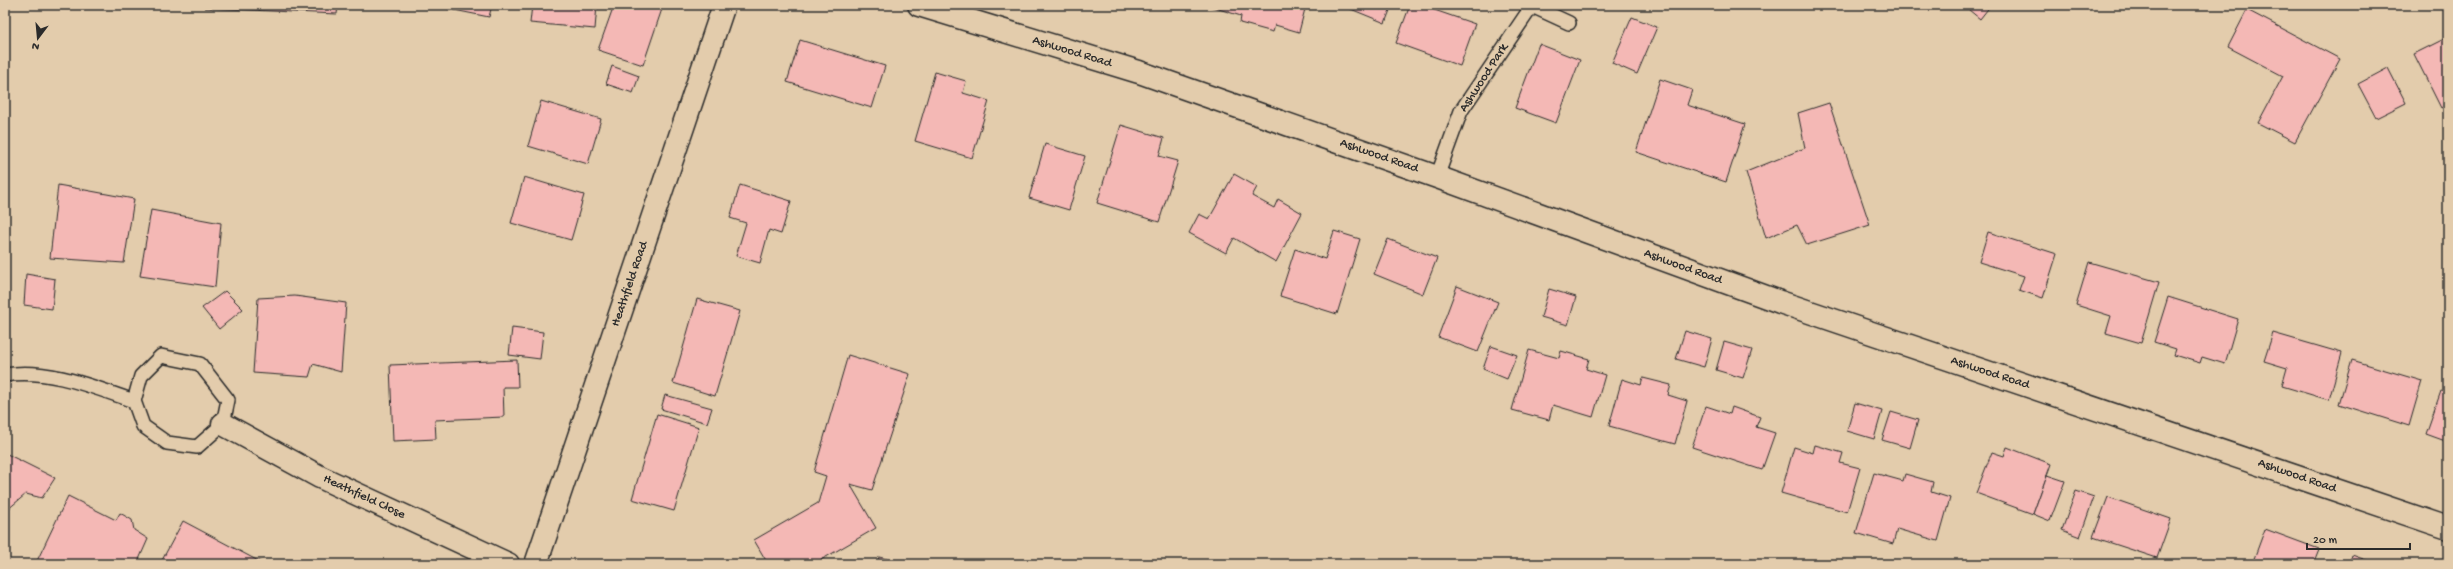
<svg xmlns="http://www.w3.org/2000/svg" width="2453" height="569" viewBox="0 0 2453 569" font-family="'Gochi Hand',sans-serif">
<rect width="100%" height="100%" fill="#e3ccac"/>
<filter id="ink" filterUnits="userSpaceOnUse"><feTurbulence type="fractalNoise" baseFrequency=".025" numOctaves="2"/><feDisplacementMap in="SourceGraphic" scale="8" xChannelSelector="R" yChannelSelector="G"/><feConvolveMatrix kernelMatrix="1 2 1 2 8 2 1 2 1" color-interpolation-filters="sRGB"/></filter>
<g filter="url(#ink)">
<!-- building -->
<g fill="#f4b8b5" stroke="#2b2b2b">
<polygon points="205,5 338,5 337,14 205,8"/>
<polygon points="429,5 492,5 489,17"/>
<polygon points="532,5 597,5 595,29 530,23"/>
<polygon points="614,5 663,6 643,65 598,50"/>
<polygon points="1206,5 1306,5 1299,32 1275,25 1273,32 1240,23 1241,16"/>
<polygon points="1341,5 1392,5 1385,23"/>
<polygon points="1410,5 1420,5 1475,24 1460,66 1396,43"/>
<polygon points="1963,5 1991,5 1980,19"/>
<polygon points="2247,10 2340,59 2295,142 2258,123 2283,76 2228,47"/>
<polygon points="1632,17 1657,27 1637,74 1612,63"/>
<polygon points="2448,37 2448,104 2441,108 2414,54"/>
<polygon points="800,40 885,66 872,108 787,82"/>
<polygon points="1539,44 1580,60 1556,123 1515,108"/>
<polygon points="612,66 639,76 633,93 606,84"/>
<polygon points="2388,68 2406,103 2376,118 2358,84"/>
<polygon points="935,72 966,81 963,93 989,101 972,158 915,141"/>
<polygon points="1660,79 1692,90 1687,105 1745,124 1726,182 1636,152"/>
<polygon points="541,101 601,119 588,164 528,146"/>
<polygon points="1829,103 1870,225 1807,245 1797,225 1766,238 1746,172 1805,148 1798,113"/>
<polygon points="1121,125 1164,138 1159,156 1178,161 1159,222 1097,203"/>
<polygon points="1045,144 1085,156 1069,210 1029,198"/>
<polygon points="1234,174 1257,187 1252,196 1274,208 1278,199 1302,213 1276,262 1234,238 1226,253 1189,233 1199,214 1209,219"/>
<polygon points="524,177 584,195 571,240 511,223"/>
<polygon points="58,185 134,199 124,263 50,258"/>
<polygon points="740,185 791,201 781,234 769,230 760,263 736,256 746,223 730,218"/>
<polygon points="151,210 221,223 215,287 140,276"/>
<polygon points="1334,231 1360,239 1337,314 1280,296 1295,249 1325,259"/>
<polygon points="1988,232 2057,254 2043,298 2019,290 2024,276 1979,262"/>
<polygon points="1388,239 1437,258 1423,294 1374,274"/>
<polygon points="2089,262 2159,282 2141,343 2106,333 2111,316 2076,305"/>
<polygon points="26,274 55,279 52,309 24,305"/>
<polygon points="1457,286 1498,302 1478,352 1438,337"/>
<polygon points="1549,289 1576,297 1568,325 1541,317"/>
<polygon points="225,291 243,309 219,329 202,308"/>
<polygon points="295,296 346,303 341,372 313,364 309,377 253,373 258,298"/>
<polygon points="2168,297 2238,319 2225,364 2202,357 2200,363 2174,355 2176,349 2154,342"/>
<polygon points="697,299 740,311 715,396 673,383"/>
<polygon points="512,328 543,332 540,359 509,355"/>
<polygon points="1685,331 1712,339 1704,367 1676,359"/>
<polygon points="2273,333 2342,353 2329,400 2282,386 2287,368 2264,361"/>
<polygon points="1724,342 1752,350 1743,378 1716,370"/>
<polygon points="1491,346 1517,355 1507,379 1483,369"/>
<polygon points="1529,350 1559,358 1561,351 1589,359 1586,369 1605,375 1593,417 1553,405 1549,420 1512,410"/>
<polygon points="848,355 910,374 872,490 850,484 876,528 814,564 768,564 754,540 818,503 826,476 814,472"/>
<polygon points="517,360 518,387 503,387 504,417 435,420 436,439 393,441 390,365"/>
<polygon points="2352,360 2422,381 2409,426 2339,404"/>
<polygon points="1643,378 1671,385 1668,395 1687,401 1675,444 1609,426 1622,379 1641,385"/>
<polygon points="2441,391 2448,393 2448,442 2426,434"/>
<polygon points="665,395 712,408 707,423 661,409"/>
<polygon points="1855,403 1882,411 1874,439 1847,431"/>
<polygon points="1706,406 1730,414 1732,407 1760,417 1756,427 1775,433 1762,470 1692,447"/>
<polygon points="1891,412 1918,420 1910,448 1882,440"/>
<polygon points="657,414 699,427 674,511 632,499"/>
<polygon points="1815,445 1843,453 1840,463 1860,468 1847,512 1781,493 1794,447 1813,453"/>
<polygon points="2007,447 2051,464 2033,514 1976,493 1992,452 2004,456"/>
<polygon points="5,453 55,478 42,498 26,494 7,510 5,509"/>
<polygon points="1874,473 1903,481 1905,474 1933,482 1931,492 1950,498 1938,541 1897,529 1893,544 1856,533"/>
<polygon points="2047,475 2065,481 2050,521 2033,514"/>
<polygon points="2076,491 2094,497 2080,537 2062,530"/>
<polygon points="68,496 116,520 120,513 132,520 134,530 148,539 137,564 36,563"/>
<polygon points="2108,497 2171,519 2157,558 2093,537"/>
<polygon points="183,521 264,564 160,564"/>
<polygon points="2265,529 2319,549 2313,564 2252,564"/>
<polygon points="2352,555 2377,564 2349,564"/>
<polygon points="879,557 907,564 877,564"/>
</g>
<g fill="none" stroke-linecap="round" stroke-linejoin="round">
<!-- lane casing -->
<g stroke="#2b2b2b" stroke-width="16">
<g id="lane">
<polyline points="1530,5 1569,23"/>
<polyline points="1437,177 1461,111 1532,6"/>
<polygon points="161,356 200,364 228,400 223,424 197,447 167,443 143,426 134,401 141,376"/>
<path d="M 5,375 C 49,368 93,387 134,401"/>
</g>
</g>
<!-- street casing -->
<g stroke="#2b2b2b" stroke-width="25">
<g id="street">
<polyline points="919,5 1139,72 1437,177 1780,302 2448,528"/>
<polyline points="223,424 320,477 508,564"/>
<polyline points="536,564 724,5"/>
</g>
</g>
<!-- lane -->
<use href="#lane" stroke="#e3ccac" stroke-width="13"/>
<!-- street -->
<use href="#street" stroke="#e3ccac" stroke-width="22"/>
</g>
</g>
<g text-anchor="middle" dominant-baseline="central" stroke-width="3.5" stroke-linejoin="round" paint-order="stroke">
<!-- street labels -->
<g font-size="13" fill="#2b2b2b" stroke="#e3ccac">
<text transform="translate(1072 52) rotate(17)">Ashwood Road</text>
<text transform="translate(1484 78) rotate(-57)">Ashwood Park</text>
<text transform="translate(1379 156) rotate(19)">Ashwood Road</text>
<text transform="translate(1683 267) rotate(20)">Ashwood Road</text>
<text transform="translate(630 284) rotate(-71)">Heathfield Road</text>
<text transform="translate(1990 373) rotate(18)">Ashwood Road</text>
<text transform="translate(2297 476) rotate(19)">Ashwood Road</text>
<text transform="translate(364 497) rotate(25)">Heathfield Close</text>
</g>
</g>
<!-- margin -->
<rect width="2453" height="569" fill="none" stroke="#e3ccac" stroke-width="20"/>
<rect x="10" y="10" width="2433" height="549" fill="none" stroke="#2b2b2b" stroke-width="1.5" filter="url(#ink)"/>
<!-- north arrow -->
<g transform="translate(38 38) rotate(196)" stroke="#e3ccac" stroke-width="3" paint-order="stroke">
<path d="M0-3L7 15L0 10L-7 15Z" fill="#2b2b2b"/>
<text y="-6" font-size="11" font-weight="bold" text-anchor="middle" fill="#2b2b2b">N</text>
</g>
<!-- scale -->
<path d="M2307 543v6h103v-6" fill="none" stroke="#2b2b2b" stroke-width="2"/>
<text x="2313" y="543" font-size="12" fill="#2b2b2b" stroke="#e3ccac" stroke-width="3" paint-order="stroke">20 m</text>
</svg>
